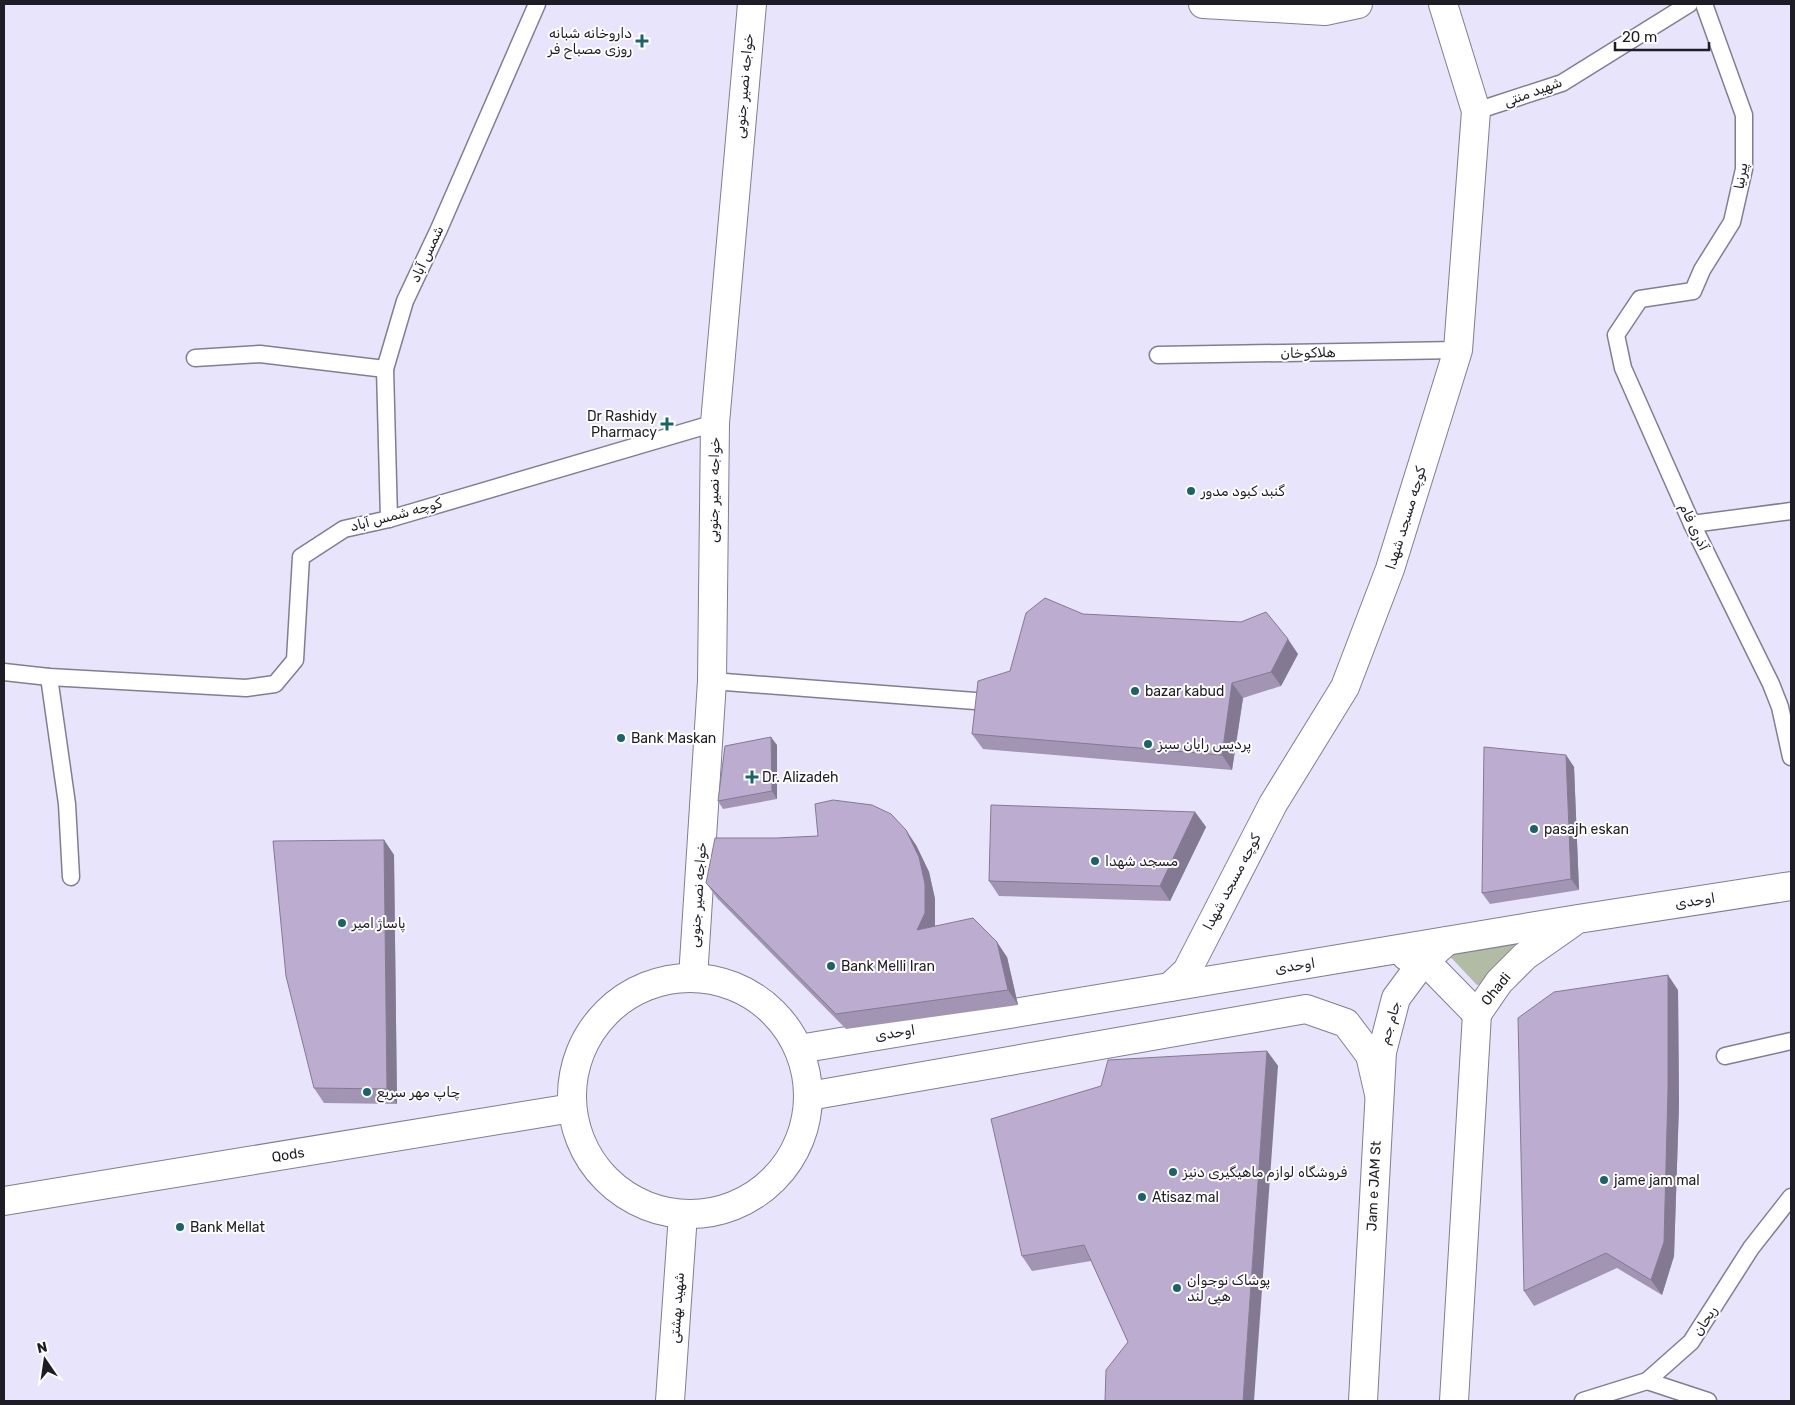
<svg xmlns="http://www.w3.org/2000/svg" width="1795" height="1405" viewBox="0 0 1795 1405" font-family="Rubik,'Noto Naskh Arabic',sans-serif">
<rect width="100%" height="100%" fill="#e7e4fc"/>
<!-- green -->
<polygon fill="#b2bba4" points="1520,936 1490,982 1477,985 1443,949"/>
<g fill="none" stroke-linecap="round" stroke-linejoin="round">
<!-- service casing -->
<g stroke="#817e93" stroke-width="19">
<g id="service">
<polyline points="1704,4 1744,115 1744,169 1732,222 1702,270 1693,291 1640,299 1616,335 1623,368 1692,524 1771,684 1780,707 1791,757"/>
<polyline points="1476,111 1562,83 1689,4"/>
<polyline points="1158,355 1458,350"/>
<polyline points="195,358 260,354 385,369"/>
<polyline points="389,519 385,369 405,301 439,229 537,4"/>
<polyline points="1692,524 1791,511"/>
<polyline points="4,672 49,677 246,688 275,684 295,660 301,557 344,529 389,519 715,423"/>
<polyline points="49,677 67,804 71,877"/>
<polyline points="712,681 975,701"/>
<polyline points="1725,1056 1791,1041"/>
<polyline points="1647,1381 1708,1401"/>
<polyline points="1583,1401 1647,1381 1691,1342 1751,1248 1791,1197"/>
</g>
</g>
<!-- minor casing -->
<g stroke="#817e93" stroke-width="30">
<polyline id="minor" points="1170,987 1187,971 1273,804 1345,687 1390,569 1458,350 1476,111 1443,4"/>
</g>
<!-- tertiary casing -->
<g stroke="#817e93" stroke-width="30">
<g id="tertiary">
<polyline points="1203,4 1325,11 1358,4"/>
<polyline points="1406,956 1432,968 1477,1014"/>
<polyline points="693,978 712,681 715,423 752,4"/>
<circle cx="690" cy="1096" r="118"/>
<polyline points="1477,1014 1499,982 1525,956 1572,923"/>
<polyline points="799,1049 1578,919 1791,886"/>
<polyline points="809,1096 1306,1009 1346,1023 1370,1055 1379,1094"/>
<polyline points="4,1201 572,1108"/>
<polyline points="670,1401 683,1214"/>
<polyline points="1363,1401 1382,1052 1396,998 1422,963 1447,941"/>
<polyline points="1454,1401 1477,1014"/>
</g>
</g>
<!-- service -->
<use href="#service" stroke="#fff" stroke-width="16"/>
<!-- minor -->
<use href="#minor" stroke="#fff" stroke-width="28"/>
<!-- tertiary -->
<use href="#tertiary" stroke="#fff" stroke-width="28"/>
</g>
<!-- wall -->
<g fill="#a295b3">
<polygon points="1083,614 1298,654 1281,686 1243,698 1232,770 983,749 972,734 1010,671"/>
<polygon points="777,745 777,799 723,809 718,801"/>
<polygon points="1566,755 1574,767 1579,890 1490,904 1482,893"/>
<polygon points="1195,812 1206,827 1170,901 999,896 989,881"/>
<polygon points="384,840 394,855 397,1104 324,1103 314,1088"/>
<polygon points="916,845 929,872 935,899 935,926 1007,957 1018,1005 846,1029 717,898 706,883"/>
<polygon points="1678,990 1679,1104 1674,1256 1662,1295 1617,1268 1534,1306 1524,1291"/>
<polygon points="1267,1051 1278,1066 1128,1342 1091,1261 1032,1271 1022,1256"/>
</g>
<!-- shaded-wall -->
<g fill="#847992">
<polygon points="1288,639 1298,654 1281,686 1271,672"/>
<polygon points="1232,683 1243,698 1232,770 1222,755"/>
<polygon points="771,737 777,745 777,799 772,791"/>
<polygon points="1566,755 1574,767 1579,890 1571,879"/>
<polygon points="1195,812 1206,827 1170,901 1160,886"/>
<polygon points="906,830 916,845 929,872 935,899 935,928 917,930"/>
<polygon points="384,840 394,855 397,1104 387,1089"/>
<polygon points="997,942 1007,957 1018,1005 1008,990"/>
<polygon points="1668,975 1678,990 1679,1104 1674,1256 1662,1295 1651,1280"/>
<polygon points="1267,1051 1278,1066 1254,1401 1243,1401"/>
</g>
<!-- building -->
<g fill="#bcadd0" stroke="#847992">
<polygon points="1045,598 1083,614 1241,622 1266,612 1288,639 1271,672 1232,683 1222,755 972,734 978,681 1010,671 1026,613"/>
<polygon points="771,737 772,791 718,801 725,746"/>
<polygon points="1484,747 1566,755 1571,879 1482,893"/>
<polygon points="833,800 872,805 891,814 906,830 919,857 925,884 925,913 917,930 973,918 997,942 1008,990 836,1014 706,883 715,838 776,838 818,836 815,804"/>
<polygon points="991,805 1195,812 1160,886 989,881"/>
<polygon points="384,840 387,1089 314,1088 286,976 273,841"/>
<polygon points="1668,975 1668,1089 1664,1242 1651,1280 1606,1253 1524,1291 1518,1018 1554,992"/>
<polygon points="1267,1051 1243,1401 1105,1401 1106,1370 1128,1342 1084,1245 1022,1256 991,1119 1101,1086 1108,1060"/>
</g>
<!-- markers -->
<g fill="#17656a" stroke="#fff" stroke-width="2">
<path d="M639.5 33.5h5v5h5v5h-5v5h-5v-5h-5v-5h5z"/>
<path d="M664.5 416.5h5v5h5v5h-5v5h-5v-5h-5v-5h5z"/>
<circle cx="1191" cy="491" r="5"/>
<circle cx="1135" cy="691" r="5"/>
<circle cx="621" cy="738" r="5"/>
<circle cx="1148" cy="744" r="5"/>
<path d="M749.5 769.5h5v5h5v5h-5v5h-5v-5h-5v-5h5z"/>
<circle cx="1534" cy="829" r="5"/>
<circle cx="1095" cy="861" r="5"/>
<circle cx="342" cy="923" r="5"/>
<circle cx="831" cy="966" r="5"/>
<circle cx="367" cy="1092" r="5"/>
<circle cx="1173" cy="1172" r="5"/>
<circle cx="1604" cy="1180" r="5"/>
<circle cx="1142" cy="1197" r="5"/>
<circle cx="180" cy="1227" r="5"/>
<circle cx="1177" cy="1288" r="5"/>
</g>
<g text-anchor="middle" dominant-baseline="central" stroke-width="4" stroke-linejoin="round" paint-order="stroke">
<!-- poi labels -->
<g font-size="14" fill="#1e1d25" stroke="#fff" text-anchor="start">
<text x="632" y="33" text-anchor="end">داروخانه شبانه<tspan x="632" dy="16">روزی مصباح فر</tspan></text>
<text x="657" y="416" text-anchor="end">Dr Rashidy<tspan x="657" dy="16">Pharmacy</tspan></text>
<text x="1201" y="491">گنبد کبود مدور</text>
<text x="1145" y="691">bazar kabud</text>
<text x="631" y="738">Bank Maskan</text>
<text x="1158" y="744">پردیس رایان سبز</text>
<text x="762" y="777">Dr. Alizadeh</text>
<text x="1544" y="829">pasajh eskan</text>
<text x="1105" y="861">مسجد شهدا</text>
<text x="352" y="923">پاساژ امیر</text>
<text x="841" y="966">Bank Melli Iran</text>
<text x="377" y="1092">چاپ مهر سریع</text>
<text x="1183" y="1172">فروشگاه لوازم ماهیگیری دنیز</text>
<text x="1614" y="1180">jame jam mal</text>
<text x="1152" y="1197">Atisaz mal</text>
<text x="190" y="1227">Bank Mellat</text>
<text x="1187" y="1280">پوشاک نوجوان<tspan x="1187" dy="16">هپی لند</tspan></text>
</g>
<!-- street labels -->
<g font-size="14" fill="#1e1d25" stroke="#fff">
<text transform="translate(744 86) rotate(-85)">خواجه نصیر جنوبی</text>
<text transform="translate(1533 92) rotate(-20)">شهید منتی</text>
<text transform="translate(1741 176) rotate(-81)">پیرنیا</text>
<text transform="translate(427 254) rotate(-65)">شمس آباد</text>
<text transform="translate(1308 353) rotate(-1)">هلاکوخان</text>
<text transform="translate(714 490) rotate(-89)">خواجه نصیر جنوبی</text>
<text transform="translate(396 515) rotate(-15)">کوچه شمس آباد</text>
<text transform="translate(1406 518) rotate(-73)">کوچه مسجد شهدا</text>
<text transform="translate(1694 527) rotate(65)">آذری فام</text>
<text transform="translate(1232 882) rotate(-62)">کوچه مسجد شهدا</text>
<text transform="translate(698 895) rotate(-86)">خواجه نصیر جنوبی</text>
<text transform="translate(1695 901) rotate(-9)">اوحدی</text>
<text transform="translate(1295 966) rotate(-9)">اوحدی</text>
<text transform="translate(1496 989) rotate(-51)">Ohadi</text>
<text transform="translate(1390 1023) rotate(-74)">جام جم</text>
<text transform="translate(895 1033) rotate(-9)">اوحدی</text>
<text transform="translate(288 1155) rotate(-9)">Qods</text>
<text transform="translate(1374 1186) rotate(-87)">Jam e JAM St</text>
<text transform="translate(677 1308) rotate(-86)">شهید بهشتی</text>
<text transform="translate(1705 1321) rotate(-58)">ریحان</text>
</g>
</g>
<!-- border -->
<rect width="1795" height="1405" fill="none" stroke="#1e1d25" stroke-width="10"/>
<!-- north arrow -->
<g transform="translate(45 1360) rotate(347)" stroke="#ffffff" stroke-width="4" paint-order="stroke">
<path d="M0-4L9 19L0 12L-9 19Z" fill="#1e1d25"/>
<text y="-8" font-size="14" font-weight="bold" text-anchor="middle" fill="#1e1d25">N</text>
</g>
<!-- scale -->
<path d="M1615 42v8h94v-8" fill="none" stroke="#1e1d25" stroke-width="2.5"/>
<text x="1622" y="42" font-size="15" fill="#1e1d25" stroke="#ffffff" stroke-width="4" paint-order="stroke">20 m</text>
</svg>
